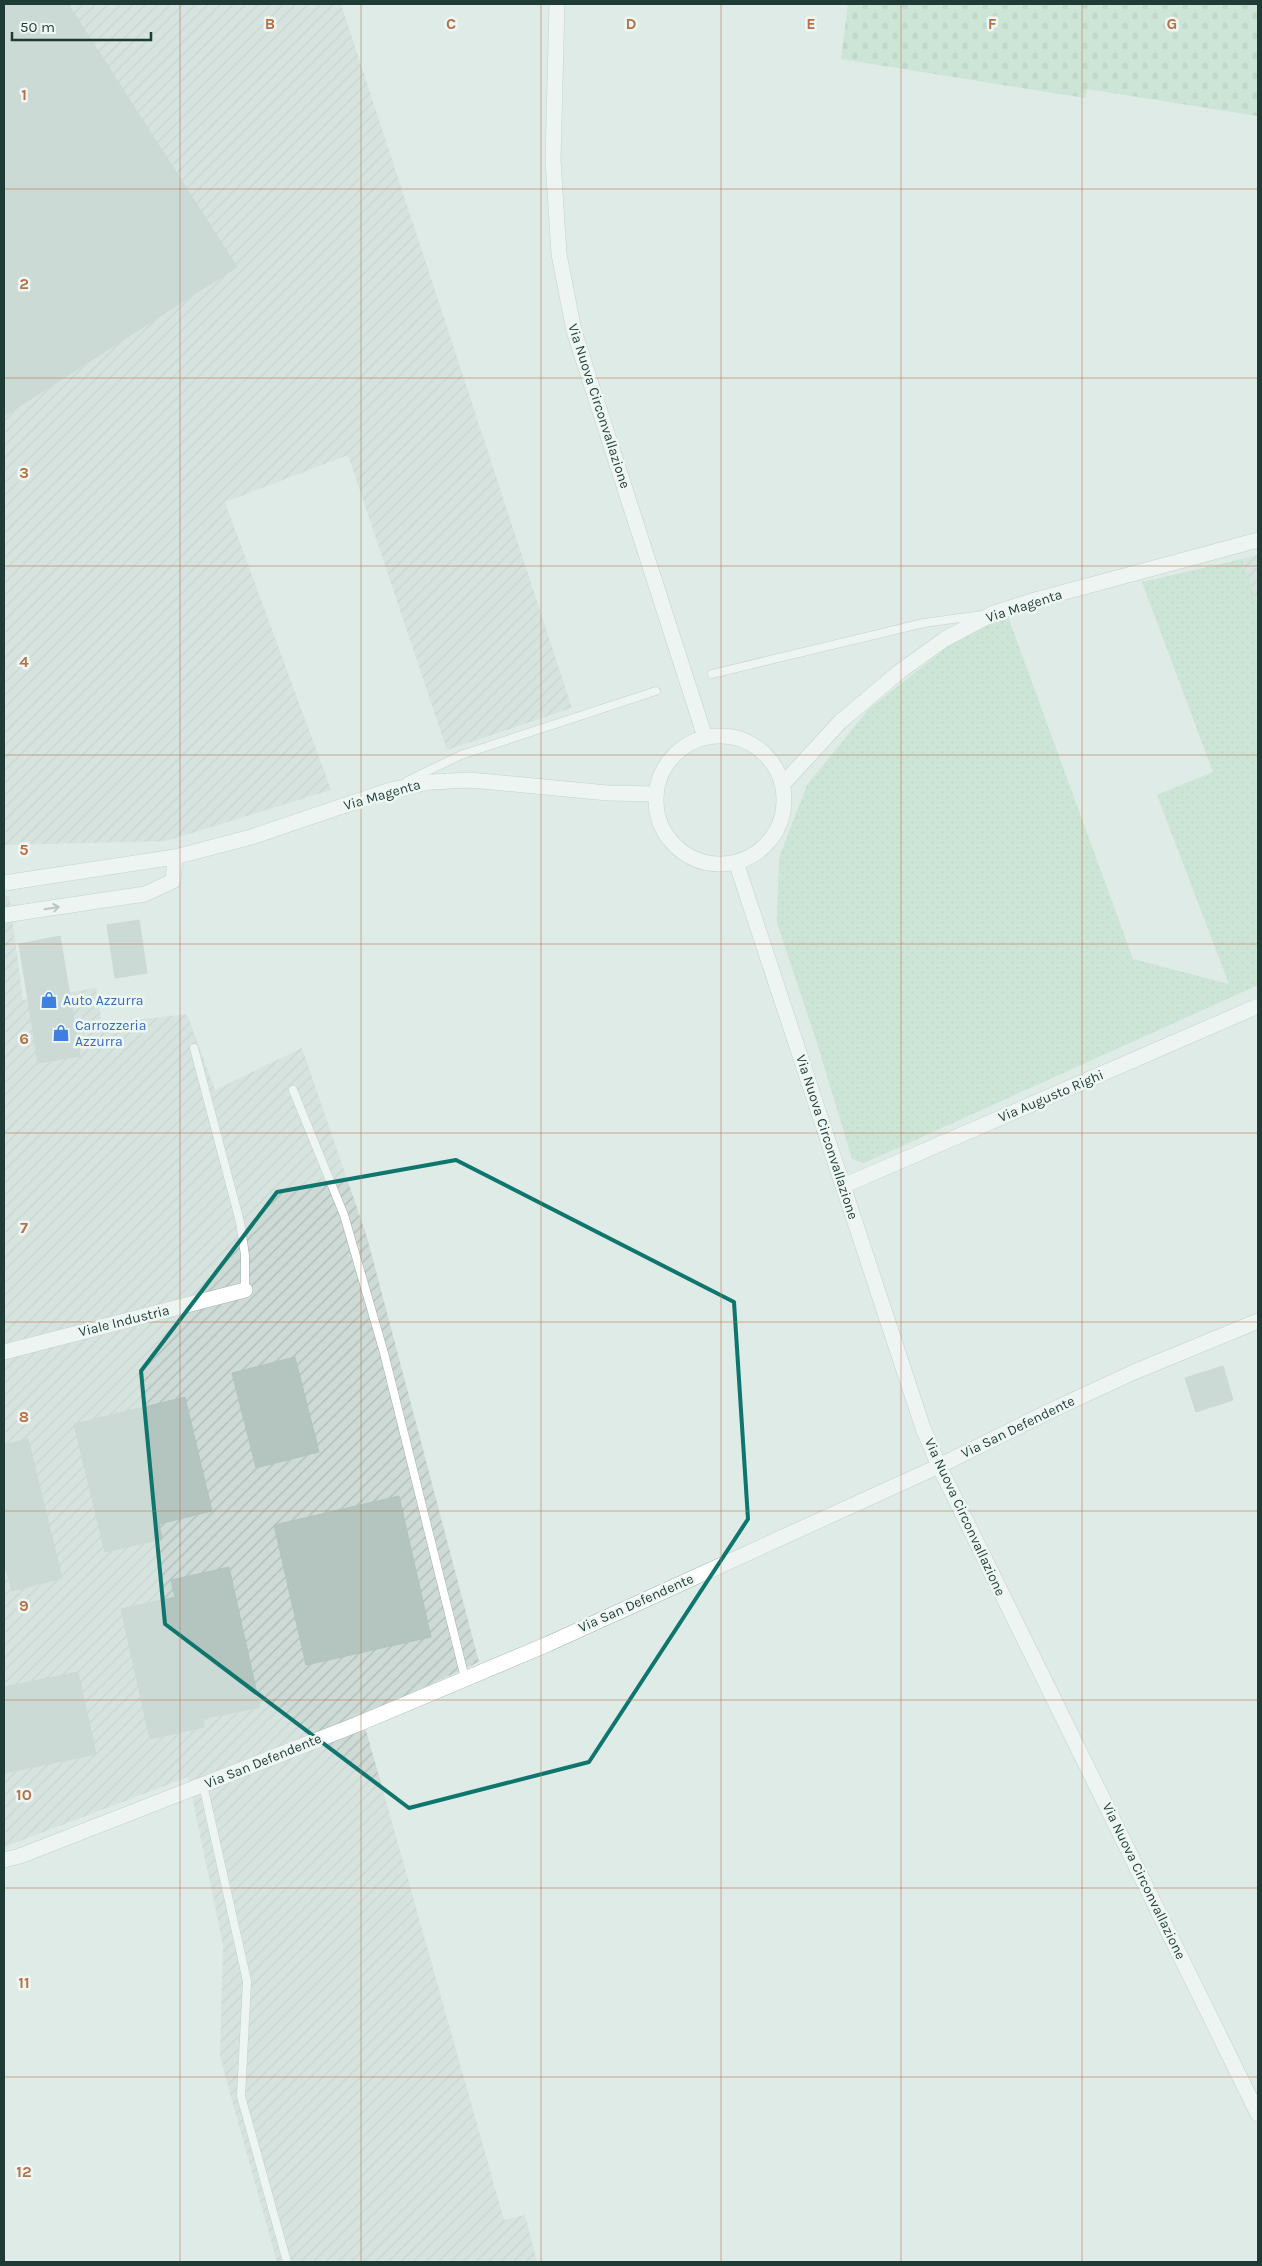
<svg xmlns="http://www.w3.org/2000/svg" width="1262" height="2266" viewBox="0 0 1262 2266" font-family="Karla,sans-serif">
<defs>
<pattern id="industrial-furrows" width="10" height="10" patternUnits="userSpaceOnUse" patternTransform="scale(1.25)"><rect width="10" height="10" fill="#cddad5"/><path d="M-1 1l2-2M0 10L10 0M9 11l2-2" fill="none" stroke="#b0bcb7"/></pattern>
<pattern id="grass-dots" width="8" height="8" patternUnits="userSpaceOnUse" patternTransform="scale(1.25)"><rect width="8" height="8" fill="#b6ddc4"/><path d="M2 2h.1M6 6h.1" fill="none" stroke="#9cbfa9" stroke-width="1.8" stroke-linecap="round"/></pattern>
<pattern id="cemetery-stones" width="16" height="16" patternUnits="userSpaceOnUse" patternTransform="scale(1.25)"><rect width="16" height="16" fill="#b6ddc4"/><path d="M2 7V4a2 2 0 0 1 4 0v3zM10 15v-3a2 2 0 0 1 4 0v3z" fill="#9cbfa9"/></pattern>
</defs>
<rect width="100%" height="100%" fill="#deebe6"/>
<!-- industrial -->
<g fill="url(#industrial-furrows)">
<polygon points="4,4 341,4 572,708 447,750 348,455 225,502 331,790 166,841 4,845"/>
<polygon points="1258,555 1258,605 1242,559"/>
<polygon points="4,896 9,896 23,1000 96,988 102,1024 187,1014 215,1090 302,1048 367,1237 479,1662 362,1716 504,2220 525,2215 537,2262 277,2262 220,2057 223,1945 188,1777 4,1847"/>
</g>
<!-- grass -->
<polygon fill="url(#grass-dots)" points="1242,559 1258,605 1258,985 864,1163 852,1159 818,1046 777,923 779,858 807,785 869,709 959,638 1007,614 1133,959 1229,984 1157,795 1213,772 1142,582"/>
<!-- cemetery -->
<polygon fill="url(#cemetery-stones)" points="848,4 1258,4 1258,116 1087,89 1085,98 841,59"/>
<!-- building -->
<g fill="#b4c5bf" stroke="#b1c4be">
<polygon points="4,4 68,4 237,267 4,416"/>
<polygon points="139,920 147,973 115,978 107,925"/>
<polygon points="60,936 80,1056 38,1063 19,944"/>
<polygon points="295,1357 319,1452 256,1468 232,1373"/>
<polygon points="1223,1366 1233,1400 1196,1412 1185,1378"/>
<polygon points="185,1397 212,1511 159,1524 162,1539 105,1552 74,1424"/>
<polygon points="28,1439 62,1578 12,1591 4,1560 4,1445"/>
<polygon points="399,1496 431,1637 306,1665 274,1525"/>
<polygon points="229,1567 260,1707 202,1719 204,1727 150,1739 121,1609 175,1597 171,1580"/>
<polygon points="78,1672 96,1754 4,1773 4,1687"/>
</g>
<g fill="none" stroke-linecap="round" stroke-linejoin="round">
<!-- lane casing -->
<g stroke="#a1b3ae" stroke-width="9">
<g id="lane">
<polyline points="712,674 924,623 982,615"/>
<polyline points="407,781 461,755 656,691"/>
<polyline points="194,1048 240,1222 245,1255 245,1290"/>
<polyline points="293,1090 344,1215 384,1353 465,1678"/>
<polyline points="203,1785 247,1981 241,2096 287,2262"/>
</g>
</g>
<!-- street casing -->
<g stroke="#a1b3ae" stroke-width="16">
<g id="street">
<polyline points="783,784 840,722 899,672 945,639 994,613 1035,600 1258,540"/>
<polyline points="4,915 145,894 173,881 175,857"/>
<polyline points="843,1186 1258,1006"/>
<polyline points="4,1352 245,1290"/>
<polyline points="4,1860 20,1856 358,1724 548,1644 939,1466 1052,1410 1134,1372 1258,1321"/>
</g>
</g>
<!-- secondary casing -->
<g stroke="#9db7b0" stroke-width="16">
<g id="secondary">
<polyline points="557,4 553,160 559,254 574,331 705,737"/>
<circle cx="720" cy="800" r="64"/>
<polyline points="736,862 923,1428 939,1466 1258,2114"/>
<polyline points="4,883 175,857 251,837 390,790 431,782 470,780 608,793 656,794"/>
</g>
</g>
<!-- lane -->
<use href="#lane" stroke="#fff" stroke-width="8"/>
<!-- street -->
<use href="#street" stroke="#fff" stroke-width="15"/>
<!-- secondary -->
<use href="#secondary" stroke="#fff" stroke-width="15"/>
</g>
<!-- one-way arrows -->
<defs><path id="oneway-shaft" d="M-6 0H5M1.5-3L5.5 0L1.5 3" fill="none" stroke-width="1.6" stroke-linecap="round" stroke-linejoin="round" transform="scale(1.25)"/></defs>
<use stroke="#8f9d9a" href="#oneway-shaft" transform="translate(52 908) rotate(-9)"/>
<!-- marked area -->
<path d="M0 0H1262V2266H0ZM 456,1160 L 734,1302 L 748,1519 L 589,1762 L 409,1808 L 165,1624 L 141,1371 L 277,1192 Z" fill="#deebe6" fill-opacity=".55" fill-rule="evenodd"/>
<path fill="none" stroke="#0f766e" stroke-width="4" stroke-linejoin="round" d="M 456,1160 L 734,1302 L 748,1519 L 589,1762 L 409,1808 L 165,1624 L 141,1371 L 277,1192 Z"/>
<!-- grid -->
<path fill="none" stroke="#b67148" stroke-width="1" stroke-opacity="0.55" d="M 180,4 L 180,2262M 361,4 L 361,2262M 541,4 L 541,2262M 721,4 L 721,2262M 901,4 L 901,2262M 1082,4 L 1082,2262M 4,189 L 1258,189M 4,378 L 1258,378M 4,566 L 1258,566M 4,755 L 1258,755M 4,944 L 1258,944M 4,1133 L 1258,1133M 4,1322 L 1258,1322M 4,1511 L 1258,1511M 4,1700 L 1258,1700M 4,1888 L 1258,1888M 4,2077 L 1258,2077"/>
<!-- icons -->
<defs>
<g id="shop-bare" transform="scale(1.35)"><path d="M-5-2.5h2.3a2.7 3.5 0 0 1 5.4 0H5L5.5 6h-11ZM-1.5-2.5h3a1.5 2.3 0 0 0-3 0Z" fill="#3f7fe0" stroke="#eff7f4" stroke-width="2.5" paint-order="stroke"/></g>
</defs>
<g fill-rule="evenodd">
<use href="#shop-bare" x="49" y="1000"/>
<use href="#shop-bare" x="61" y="1033"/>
</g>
<g text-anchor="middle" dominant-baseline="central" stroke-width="5" stroke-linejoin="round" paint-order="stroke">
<!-- street labels -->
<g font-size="14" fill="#1f3b36" stroke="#eff7f4">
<text transform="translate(599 406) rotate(72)">Via Nuova Circonvallazione</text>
<text transform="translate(1024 606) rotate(-18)">Via Magenta</text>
<text transform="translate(382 795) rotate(-16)">Via Magenta</text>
<text transform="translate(1051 1096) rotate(-23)">Via Augusto Righi</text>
<text transform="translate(827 1137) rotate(72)">Via Nuova Circonvallazione</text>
<text transform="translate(124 1321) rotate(-14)">Viale Industria</text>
<text transform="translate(1018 1427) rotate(-26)">Via San Defendente</text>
<text transform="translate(965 1517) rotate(65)">Via Nuova Circonvallazione</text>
<text transform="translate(636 1603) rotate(-24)">Via San Defendente</text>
<text transform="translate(263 1761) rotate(-22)">Via San Defendente</text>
<text transform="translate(1144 1881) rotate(64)">Via Nuova Circonvallazione</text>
</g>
<!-- shop labels -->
<g font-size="14" fill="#366cbe" stroke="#eff7f4" text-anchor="start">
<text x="63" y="1000">Auto Azzurra</text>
<text x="75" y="1025">Carrozzeria<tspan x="75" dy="16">Azzurra</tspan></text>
</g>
</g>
<g font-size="16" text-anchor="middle" font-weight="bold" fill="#b67148" stroke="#eff7f4" stroke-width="5" stroke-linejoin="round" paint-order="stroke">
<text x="270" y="29">B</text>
<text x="451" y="29">C</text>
<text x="631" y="29">D</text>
<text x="811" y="29">E</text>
<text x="992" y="29">F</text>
<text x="1172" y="29">G</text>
<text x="24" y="100">1</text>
<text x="24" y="289">2</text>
<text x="24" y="478">3</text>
<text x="24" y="667">4</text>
<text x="24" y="855">5</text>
<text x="24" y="1044">6</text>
<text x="24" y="1233">7</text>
<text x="24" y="1422">8</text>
<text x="24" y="1611">9</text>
<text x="24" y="1800">10</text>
<text x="24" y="1988">11</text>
<text x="24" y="2177">12</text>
</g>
<!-- border -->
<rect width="1262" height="2266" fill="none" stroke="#1f3b36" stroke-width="10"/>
<!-- scale -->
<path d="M12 32v8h139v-8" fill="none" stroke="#1f3b36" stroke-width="2.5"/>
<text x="20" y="32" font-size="15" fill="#1f3b36" stroke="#eff7f4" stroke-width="4" paint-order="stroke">50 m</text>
</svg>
